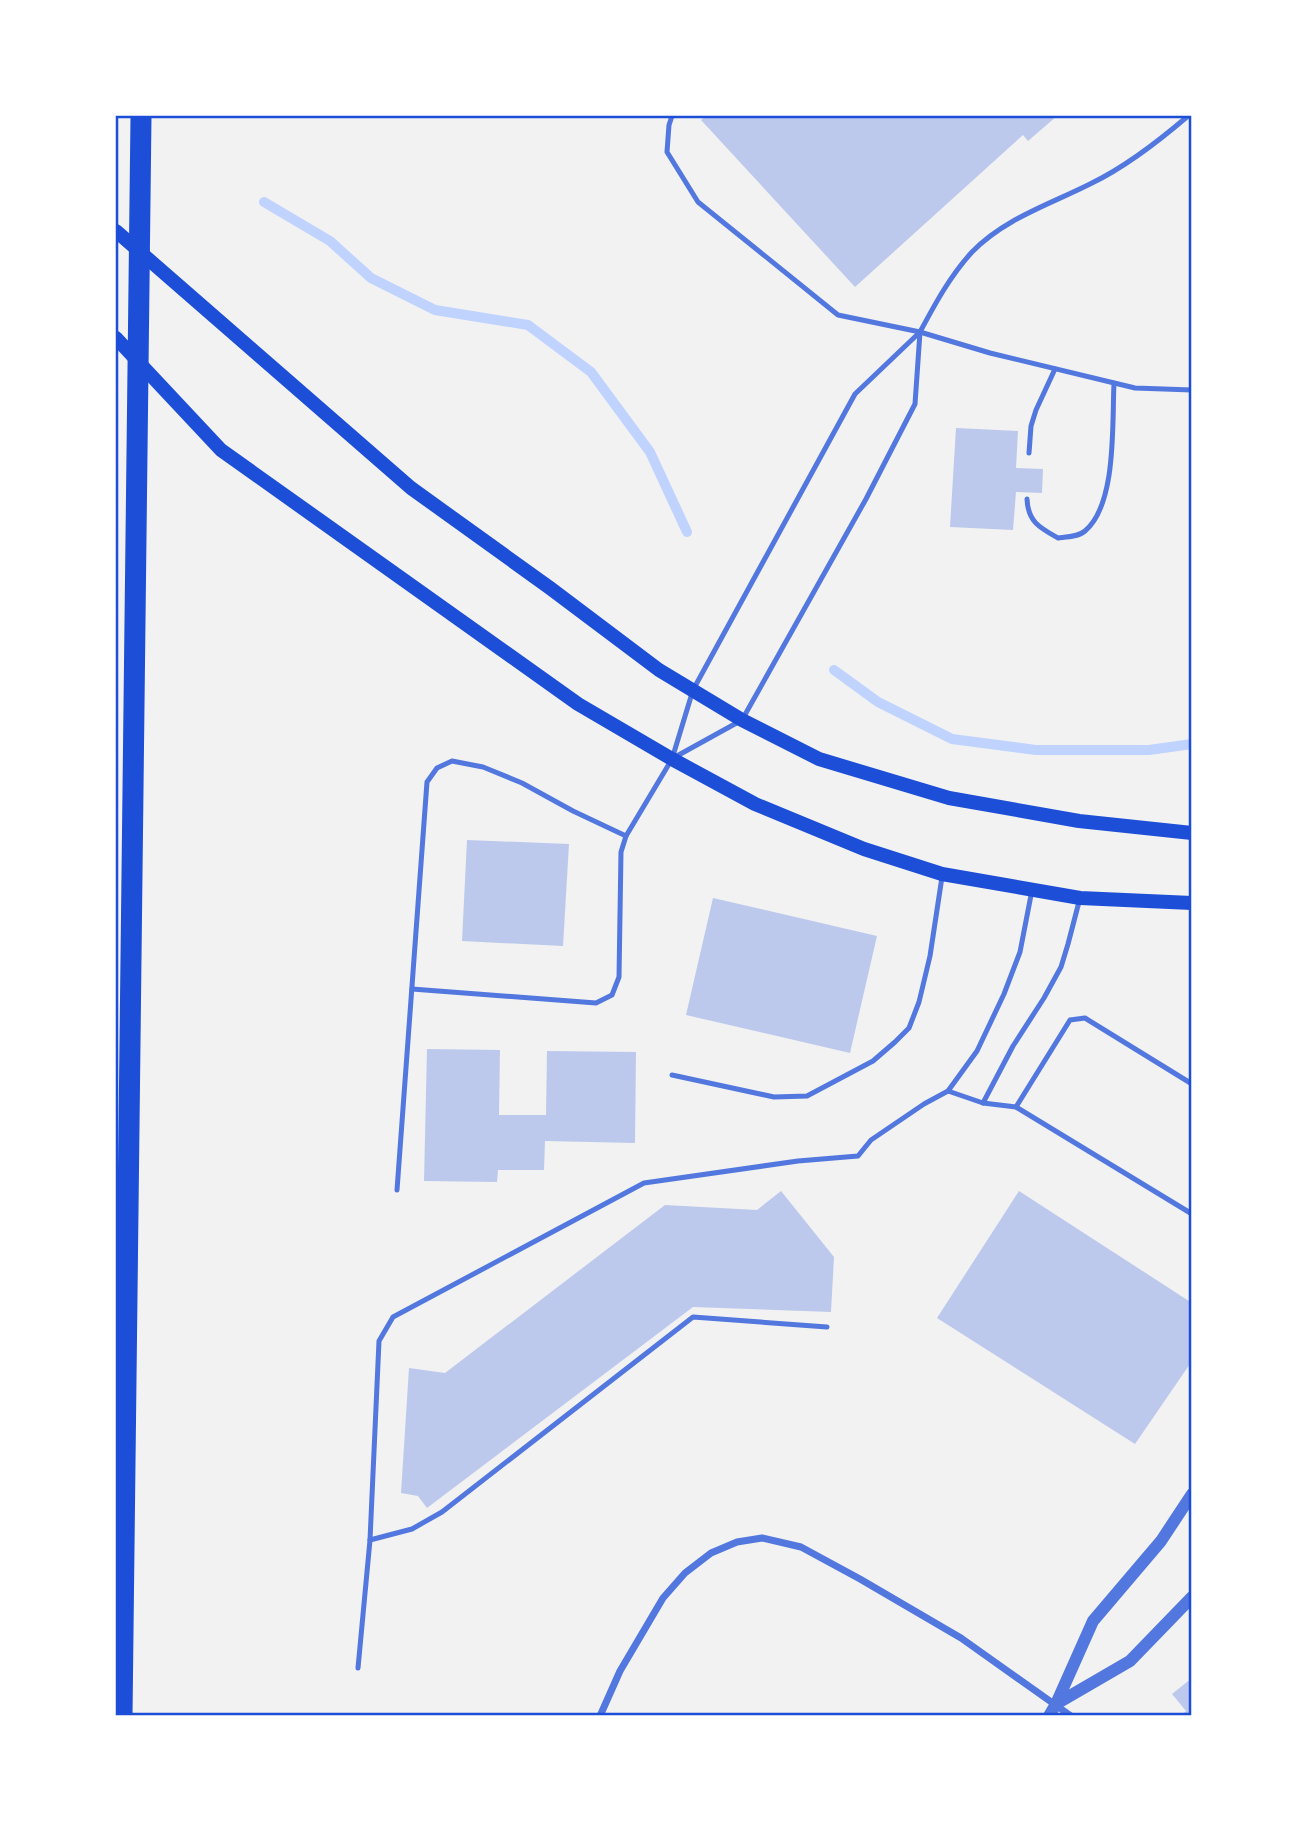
<svg xmlns="http://www.w3.org/2000/svg" width="1307" height="1831" viewBox="0 0 1307 1831" font-family="'Noto Sans',sans-serif">
<rect width="100%" height="100%" fill="#f2f2f2"/>
<g fill="none" stroke-linecap="round" stroke-linejoin="round">
<!-- stream -->
<g stroke="#bfd3fe" stroke-width="10">
<polyline points="264,202 330,241 371,278 435,310 528,325 591,372 650,452 687,532"/>
<polyline points="834,670 878,702 952,739 1036,750 1149,750 1192,744"/>
</g>
</g>
<!-- building -->
<g fill="#bdc9ec">
<polygon points="706,116 860,116 861,117 863,116 1057,116 1028,141 1023,135 855,287 701,120"/>
<polygon points="956,428 1018,431 1016,468 1043,469 1042,493 1016,492 1013,530 950,527"/>
<polygon points="467,840 569,844 563,946 462,941"/>
<polygon points="713,898 877,936 850,1053 686,1015"/>
<polygon points="427,1049 500,1050 499,1115 546,1115 547,1051 636,1052 635,1143 545,1141 544,1170 498,1170 497,1182 424,1181"/>
<polygon points="781,1191 834,1257 831,1312 693,1307 427,1508 418,1496 401,1493 409,1368 445,1373 665,1205 757,1210"/>
<polygon points="1019,1191 1192,1303 1192,1361 1135,1444 937,1318"/>
<polygon points="1192,1678 1192,1716 1180,1716 1186,1711 1172,1694"/>
</g>
<g fill="none" stroke-linecap="round" stroke-linejoin="round">
<!-- service -->
<g stroke="#5277de" stroke-width="5">
<polyline points="672,116 669,125 667,152 698,202 838,315 920,332 990,353 1135,388 1192,390"/>
<path d="M 920,332 C 935,304 950,276 972,252 C 1005,218 1051,204 1092,183 C 1125,167 1160,140 1188,116"/>
<polyline points="1029,453 1031,426 1036,410 1055,369"/>
<path d="M 1027,499 C 1028,522 1040,528 1058,538 C 1067,537 1078,537 1085,531 C 1117,504 1112,423 1114,383"/>
<polyline points="412,989 596,1003 612,995 619,977 621,852 626,836 672,759 693,690 855,394 920,332 915,404 866,499 742,720 675,757"/>
<polyline points="672,1075 774,1097 807,1096 873,1061 895,1042 909,1028 919,1002 930,956 942,877"/>
<polyline points="948,1091 977,1051 1004,994 1020,952 1032,890"/>
<polyline points="983,1103 1013,1046 1044,998 1061,967 1068,944 1080,898"/>
<polyline points="1016,1107 1070,1020 1085,1018 1192,1084"/>
<polyline points="397,1190 427,782 437,768 452,761 483,767 522,783 573,811 626,836"/>
<polyline points="370,1540 412,1529 442,1512 693,1317 827,1327"/>
<polyline points="358,1668 370,1540 379,1341 393,1317 644,1183 798,1161 858,1156 871,1140 924,1104 948,1091 983,1103 1016,1107 1192,1214"/>
</g>
<!-- minor -->
<polyline stroke="#5277de" stroke-width="7" points="600,1716 620,1671 663,1598 685,1573 711,1553 737,1542 762,1538 801,1547 860,1579 961,1638 1071,1716"/>
<!-- tertiary -->
<g stroke="#5277de" stroke-width="12">
<polyline points="1056,1704 1130,1661 1192,1597"/>
<polyline points="1049,1716 1056,1704 1093,1621 1161,1541 1192,1494"/>
</g>
<!-- secondary -->
<g stroke="#1d4ed8" stroke-width="14">
<polyline points="116,231 411,488 550,588 659,670 742,720 819,759 949,798 1079,821 1192,833"/>
<polyline points="116,338 221,450 578,704 672,759 755,804 864,849 942,874 1080,898 1192,903"/>
</g>
<!-- motorway -->
<polyline stroke="#1d4ed8" stroke-width="21" points="122,1716 141,116"/>
</g>
<!-- border -->
<rect width="1307" height="1831" fill="none" stroke="#ffffff" stroke-width="234"/>
<rect x="117" y="117" width="1073" height="1597" fill="none" stroke="#1d4ed8" stroke-width="2.5"/>
</svg>
